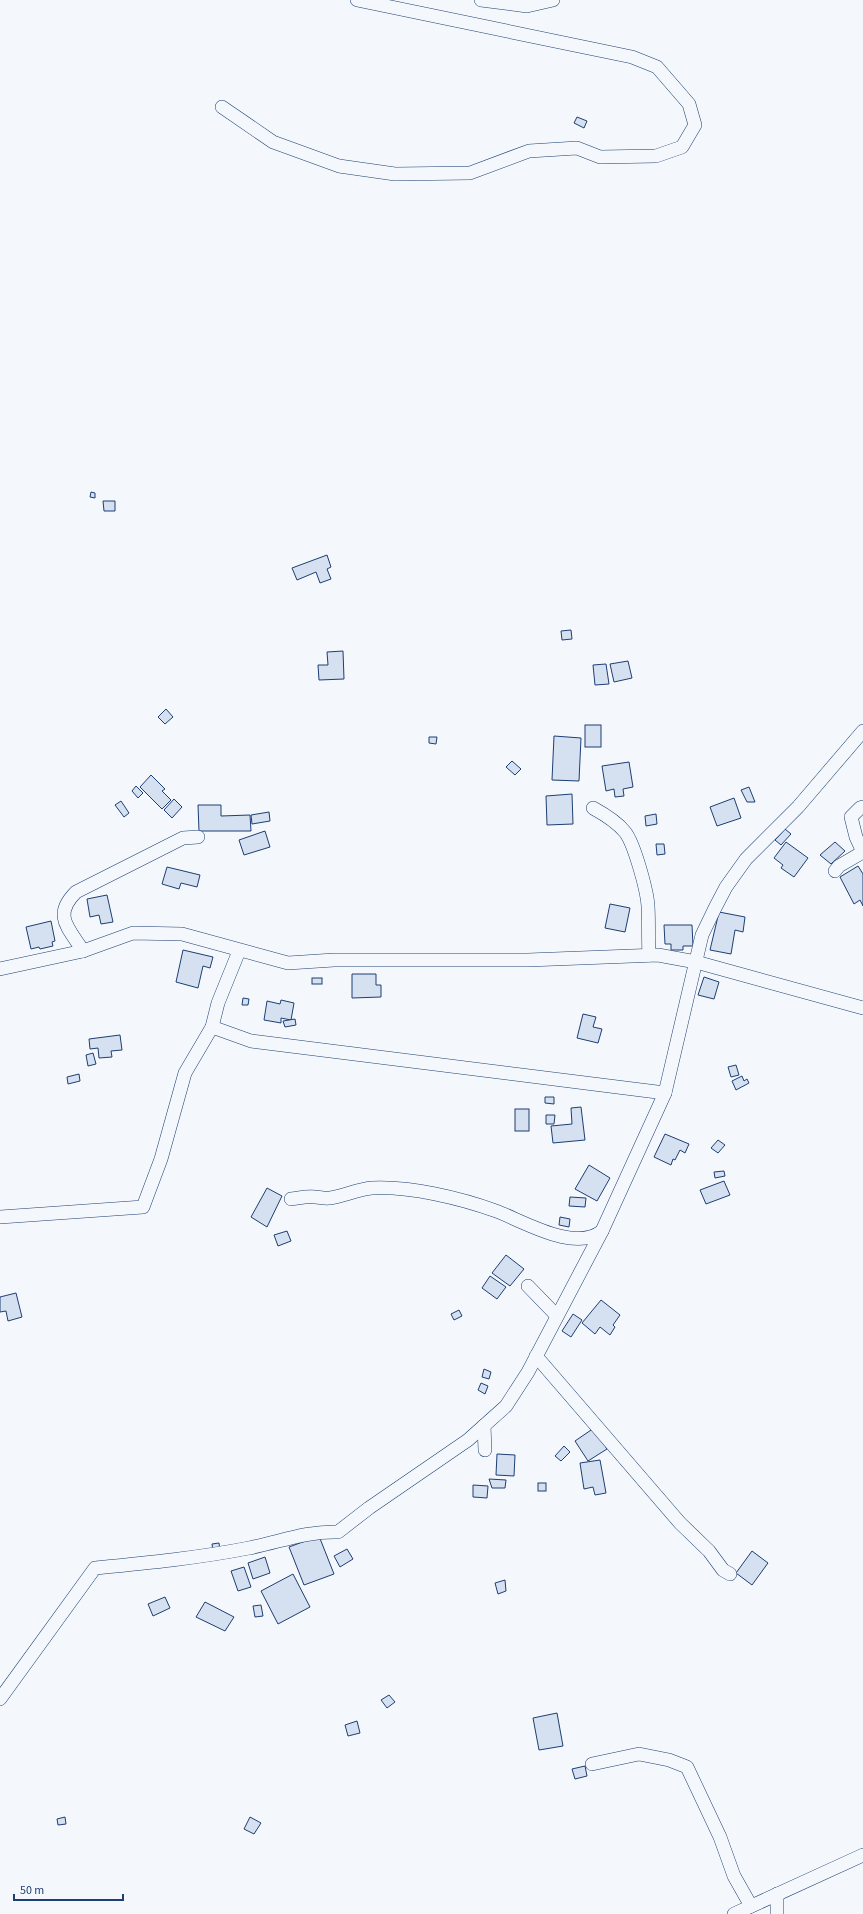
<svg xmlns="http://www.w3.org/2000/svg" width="863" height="1914" viewBox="0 0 863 1914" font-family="'Source Sans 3',sans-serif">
<rect width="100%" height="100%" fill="#f4f7fb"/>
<!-- building -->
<g fill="#d5e0f0" stroke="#1d3f73">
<polygon points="577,117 587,121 584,128 574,123"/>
<polygon points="91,492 95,493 95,498 90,497"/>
<polygon points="103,501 115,501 115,511 104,511"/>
<polygon points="327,555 331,567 327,569 331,579 320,583 316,572 297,580 292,568"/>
<polygon points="571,630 572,639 562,640 561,631"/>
<polygon points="343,651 344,679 319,680 318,665 328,665 327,652"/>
<polygon points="628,661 632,678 614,682 610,664"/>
<polygon points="606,664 609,684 595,685 593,665"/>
<polygon points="166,709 173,717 165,724 158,717"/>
<rect x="585" y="725" width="16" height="22"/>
<polygon points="554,736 581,738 579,781 552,780"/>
<polygon points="429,737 437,737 436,744 429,743"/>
<polygon points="512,761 521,769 515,775 506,767"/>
<polygon points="629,762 633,787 623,789 624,796 615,797 614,789 606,791 602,766"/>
<polygon points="151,775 165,789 162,791 171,800 162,809 140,787"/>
<polygon points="136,786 143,793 138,798 132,791"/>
<polygon points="749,787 755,802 747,802 741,790"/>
<polygon points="572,794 573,824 547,825 546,796"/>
<polygon points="734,798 741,818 717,826 710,807"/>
<polygon points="174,799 182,807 172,818 164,810"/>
<polygon points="121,801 129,813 124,817 115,805"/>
<polygon points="198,805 221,805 221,816 250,815 251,831 199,831"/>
<polygon points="269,812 270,821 252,824 251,815"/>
<polygon points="656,814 657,824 646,826 645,816"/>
<polygon points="785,829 791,834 781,845 775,840"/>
<polygon points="265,831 270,847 244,855 239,840"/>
<polygon points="786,842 808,858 794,877 781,868 783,865 774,858"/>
<polygon points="835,842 845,851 831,864 820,855"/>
<polygon points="656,844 664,844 665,854 657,855"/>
<polygon points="858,866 863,874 863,906 860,900 854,904 840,877"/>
<polygon points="167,867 200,875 197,887 181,883 179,889 162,884"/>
<polygon points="107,895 113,922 101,924 99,915 90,917 87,899"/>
<polygon points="610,904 630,908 625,932 605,928"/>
<polygon points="719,912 745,917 743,932 735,930 731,954 710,950"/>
<polygon points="51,921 55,941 52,942 53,946 40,949 39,947 31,949 26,927"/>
<polygon points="664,925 692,925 693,946 683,946 683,950 671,950 671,944 665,944"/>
<polygon points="183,950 213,957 210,968 203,966 198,988 176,982"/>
<polygon points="352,974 376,974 376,985 381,985 381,997 352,998"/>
<polygon points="704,977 719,982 714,999 698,995"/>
<rect x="312" y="978" width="10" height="6"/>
<polygon points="243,998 249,999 248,1005 242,1005"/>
<polygon points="281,1000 294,1003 291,1020 281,1018 281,1023 264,1020 267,1001 280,1004"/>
<polygon points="583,1014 596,1017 593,1027 602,1029 598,1043 577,1038"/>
<polygon points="295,1019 296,1025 285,1027 283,1021"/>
<polygon points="120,1035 122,1050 111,1051 112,1057 99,1058 98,1048 90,1049 89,1039"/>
<polygon points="93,1053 96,1064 88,1066 86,1055"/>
<polygon points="736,1065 739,1075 731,1077 728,1067"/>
<polygon points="79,1074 80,1081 68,1084 67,1077"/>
<polygon points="742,1076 744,1081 747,1079 749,1083 736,1090 732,1081"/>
<polygon points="545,1097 554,1097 554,1104 545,1103"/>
<polygon points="581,1107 585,1140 553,1143 551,1126 572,1124 571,1108"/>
<rect x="515" y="1109" width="14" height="22"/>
<polygon points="546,1115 555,1115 554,1124 546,1124"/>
<polygon points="665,1134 689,1144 685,1153 680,1150 675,1160 673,1159 671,1165 654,1157"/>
<polygon points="718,1140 725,1145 718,1153 711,1148"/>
<polygon points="589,1165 610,1178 597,1201 575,1189"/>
<polygon points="724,1171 725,1176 715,1178 714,1172"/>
<polygon points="724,1181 730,1195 706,1204 700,1190"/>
<polygon points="267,1188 282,1196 267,1227 251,1217"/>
<polygon points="570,1197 586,1198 585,1207 569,1206"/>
<polygon points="560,1217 570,1219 569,1227 559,1225"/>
<polygon points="287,1231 291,1241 278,1246 274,1235"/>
<polygon points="506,1255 524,1269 510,1286 492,1273"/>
<polygon points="490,1276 506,1287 497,1299 482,1288"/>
<polygon points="16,1293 22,1317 8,1321 6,1311 0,1312 0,1297"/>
<polygon points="601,1300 620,1315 613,1325 615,1327 610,1335 600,1327 595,1334 582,1323"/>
<polygon points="459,1310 462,1316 454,1320 451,1314"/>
<polygon points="573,1314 582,1320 571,1337 562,1331"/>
<polygon points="484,1369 491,1372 489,1379 482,1377"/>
<polygon points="481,1383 488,1386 485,1394 478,1390"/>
<polygon points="594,1428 607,1449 588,1461 575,1441"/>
<polygon points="564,1446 570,1452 561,1461 555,1456"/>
<polygon points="497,1454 515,1455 514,1476 496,1475"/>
<polygon points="600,1460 606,1493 595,1495 593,1487 584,1489 580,1463"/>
<polygon points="489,1479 506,1480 505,1488 492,1488"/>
<rect x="538" y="1483" width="8" height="8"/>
<polygon points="473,1485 488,1486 487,1498 473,1497"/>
<polygon points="319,1536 334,1574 304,1585 289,1547"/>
<polygon points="219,1543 220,1550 213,1551 212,1544"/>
<polygon points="347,1549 353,1559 340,1567 334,1556"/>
<polygon points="752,1551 768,1563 752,1585 736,1573"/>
<polygon points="265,1557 270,1573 253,1579 248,1563"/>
<polygon points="244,1567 251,1587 238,1591 231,1571"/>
<polygon points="293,1574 310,1607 278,1624 261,1591"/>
<polygon points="505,1580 506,1591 498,1594 495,1583"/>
<polygon points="165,1597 170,1608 153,1616 148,1604"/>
<polygon points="205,1602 234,1617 225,1631 196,1617"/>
<polygon points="261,1605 263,1616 255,1617 253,1606"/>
<polygon points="389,1695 395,1702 387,1708 381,1700"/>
<polygon points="557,1713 563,1746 539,1750 533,1718"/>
<polygon points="357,1721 360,1733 348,1736 345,1725"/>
<polygon points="585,1766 587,1776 575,1779 572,1769"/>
<polygon points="65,1817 66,1824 58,1825 57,1819"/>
<polygon points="250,1817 261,1823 254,1834 244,1829"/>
</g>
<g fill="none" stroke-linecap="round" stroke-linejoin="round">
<!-- street casing -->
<g stroke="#1d3f73" stroke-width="14">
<g id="street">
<polyline points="481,0 527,6 553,0"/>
<polyline points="222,107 273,142 339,166 395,174 470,173 529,151 577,148 600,157 656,156 682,147 695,125 689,104 657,67 632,57 357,0"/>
<path d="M 593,808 C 604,814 617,822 625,832 C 634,843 647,890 648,906 C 649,922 648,939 649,955"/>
<polyline points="863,852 856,837 851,817 860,808 863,807"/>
<polyline points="835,871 839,866 863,852"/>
<path d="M 83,951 C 69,928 52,916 76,892 L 183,838 L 198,837"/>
<polyline points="0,969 83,951 133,933 182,934 288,963 334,960 528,960 658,955 696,962 863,1008"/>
<polyline points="212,1027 251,1041 665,1093"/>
<path d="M 291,1199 C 299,1198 307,1196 315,1197 C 320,1197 325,1199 330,1198 C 344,1196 358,1189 372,1188 C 410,1186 460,1198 496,1211 C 523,1221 575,1253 602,1231"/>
<polyline points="0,1217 143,1207 161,1159 185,1073 212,1027 218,1003 239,951"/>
<polyline points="528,1286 557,1316"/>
<polyline points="536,1356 680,1523 709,1551 723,1570 730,1574"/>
<polyline points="484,1426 485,1450"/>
<path d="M 0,1699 L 95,1568 C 146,1563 198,1558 249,1548 C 280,1542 306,1531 338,1532 L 369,1508 L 468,1440 L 506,1406 L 528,1372 L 602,1231 L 665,1093 L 702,935 L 715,908 L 726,887 L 746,859 L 798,807 L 863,731"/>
<polyline points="592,1764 639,1754 669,1760 687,1767 720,1837 734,1876 751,1906"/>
<polyline points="777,1894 777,1914"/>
<polyline points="734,1914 863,1855"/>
</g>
</g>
<!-- street -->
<use href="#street" stroke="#f4f7fb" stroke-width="13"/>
</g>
<!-- scale -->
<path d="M14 1894v6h109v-6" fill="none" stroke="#1d3f73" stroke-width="2"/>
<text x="20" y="1894" font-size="12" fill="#1d3f73" stroke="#f4f7fb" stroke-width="3" paint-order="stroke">50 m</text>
</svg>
